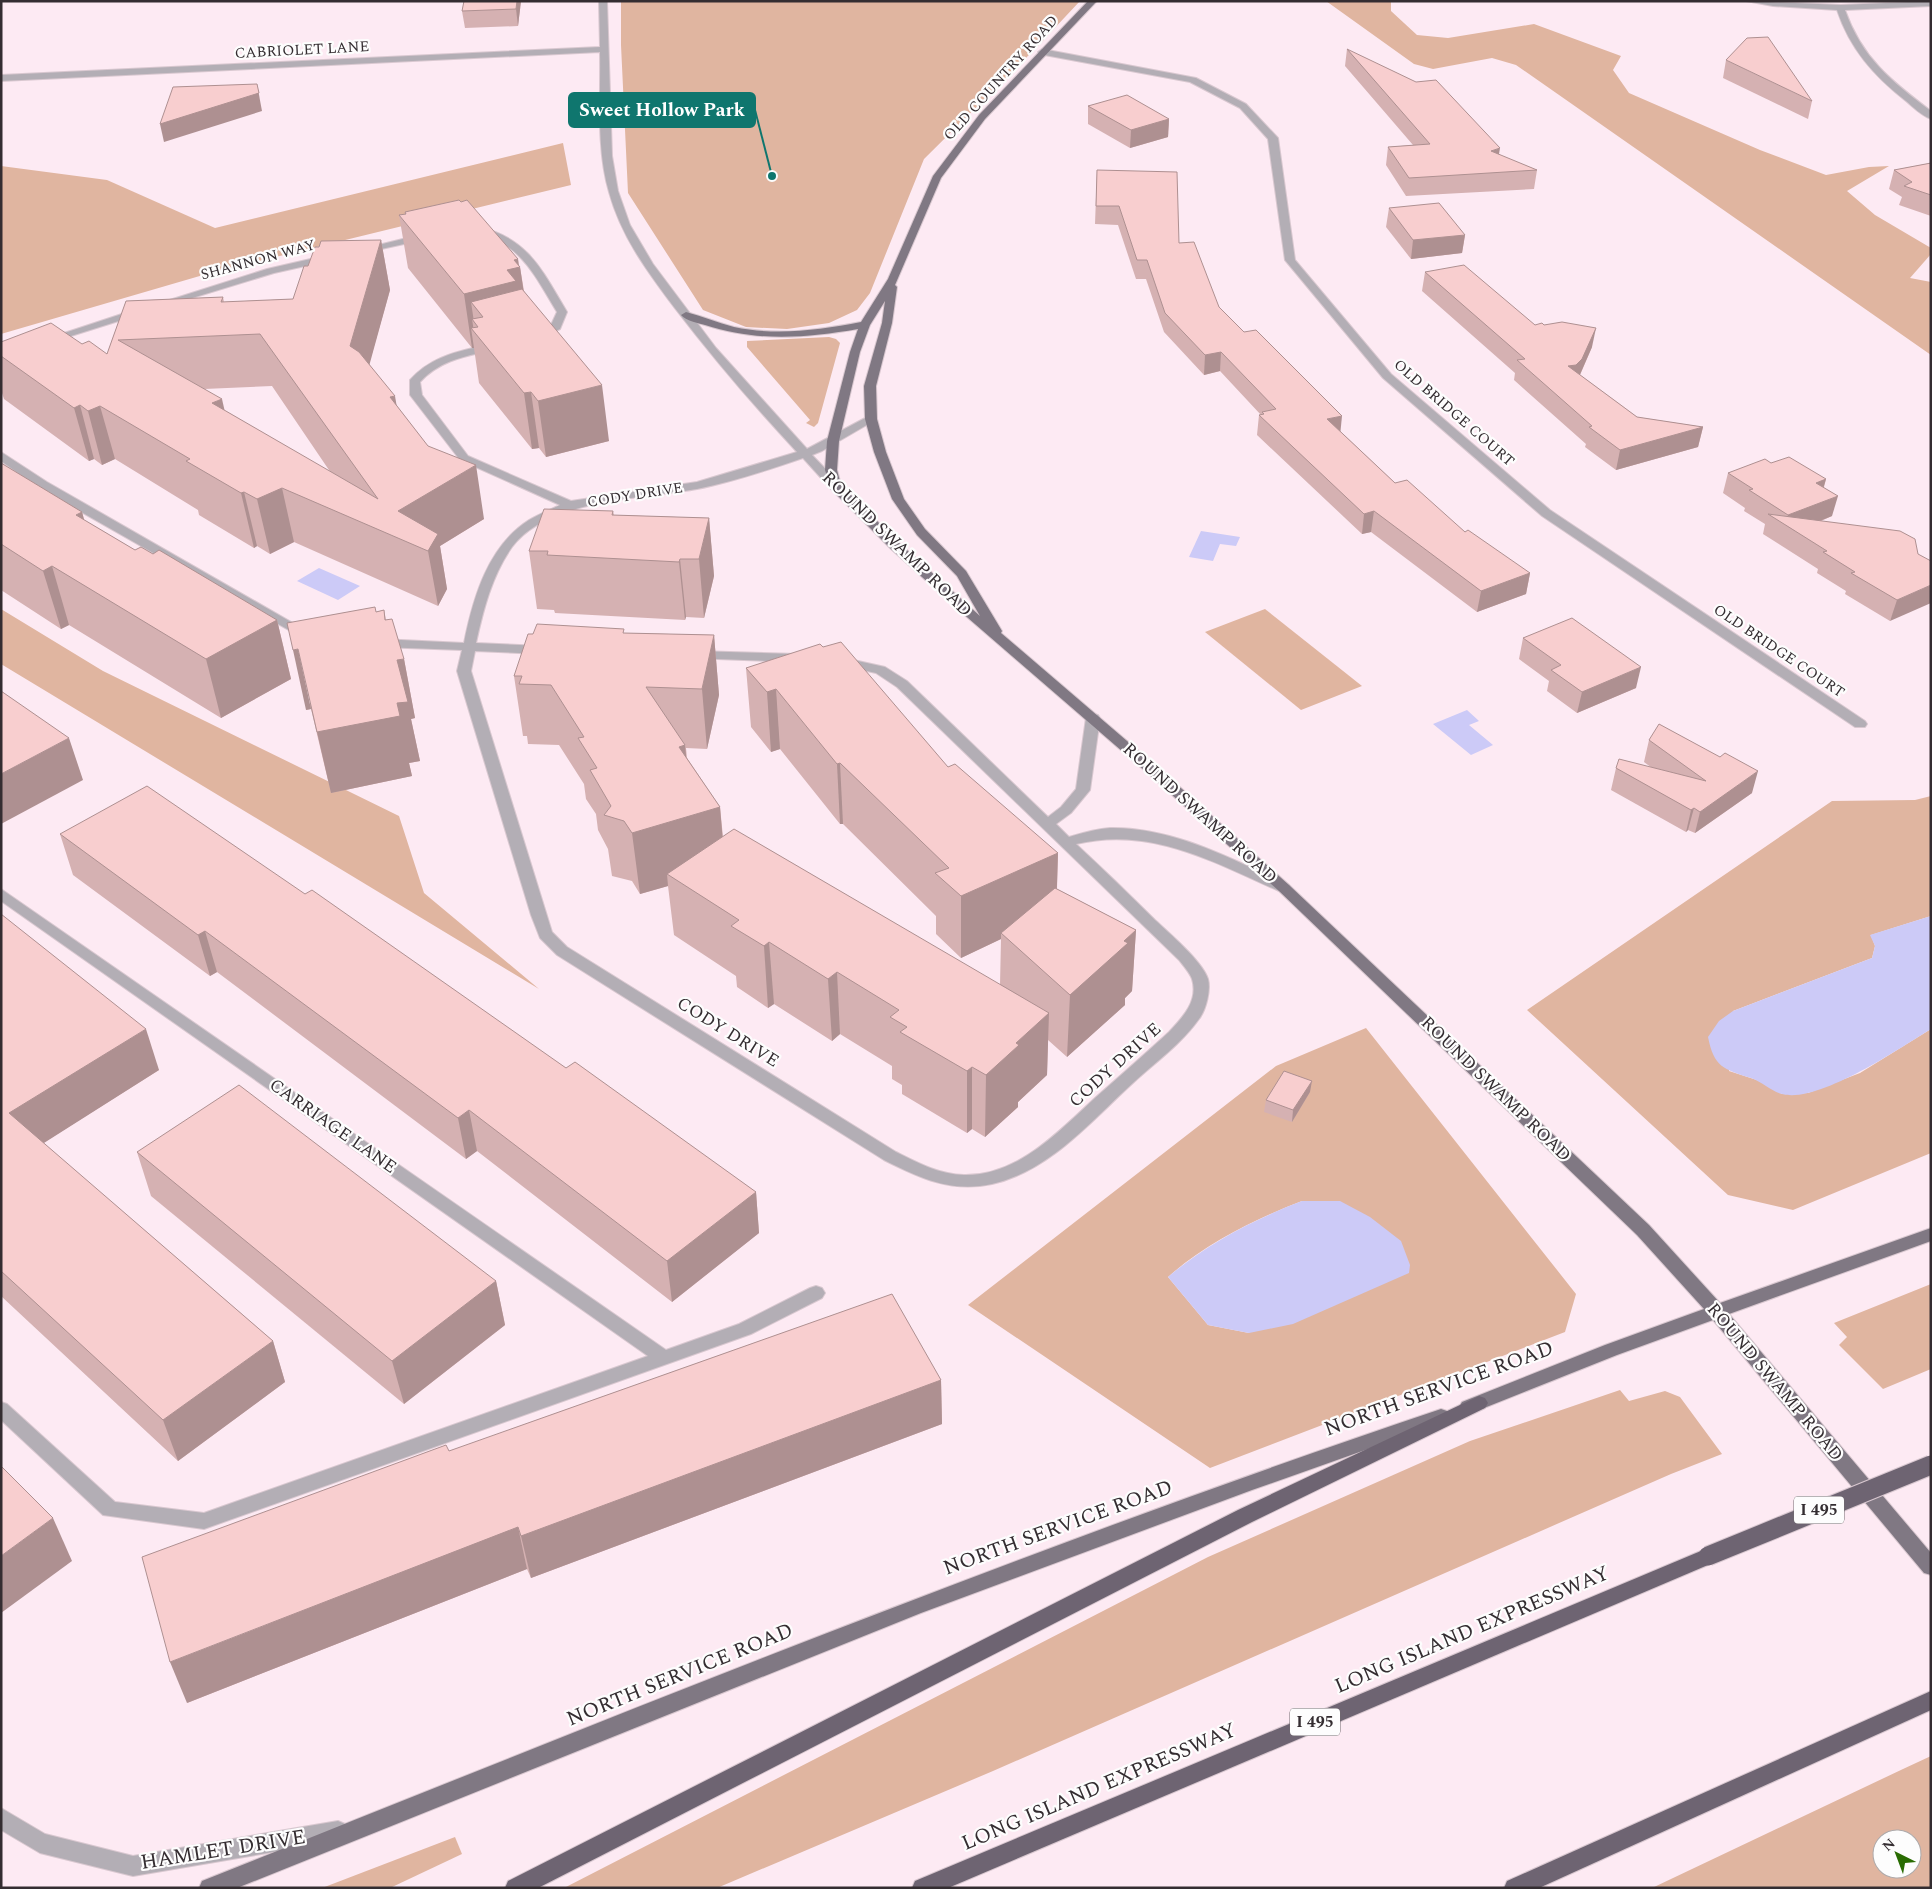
<svg xmlns="http://www.w3.org/2000/svg" width="1932" height="1889" viewBox="0 0 1932 1889" font-family="Spectral,serif">
<rect width="100%" height="100%" fill="#fdeaf3"/>
<!-- green -->
<g fill="#e0b5a0" fill-rule="evenodd">
<polygon points="621,1 1080,1 1036,48 924,159 870,293 857,310 829,323 787,329 746,327 703,310 628,193 621,45"/>
<polygon points="1326,1 1391,1 1391,11 1417,35 1448,38 1534,24 1621,56 1613,70 1629,93 1760,150 1826,175 1869,167 1889,166 1847,191 1875,215 1931,248 1931,254 1910,278 1931,282 1931,355 1516,65 1492,58 1433,69 1414,64"/>
<polygon points="563,143 571,185 210,273 1,334 1,166 107,180 215,228"/>
<polygon points="829,337 836,339 840,343 818,423 814,427 806,423 810,420 747,347 747,341"/>
<polygon points="1,609 103,671 399,816 424,893 539,989 1,664"/>
<polygon points="1265,609 1362,686 1301,710 1205,632"/>
<polygon points="1931,796 1931,916 1871,935 1875,946 1872,958 1733,1011 1729,1071 1763,1082 1782,1094 1808,1093 1860,1073 1931,1029 1931,1153 1793,1210 1728,1195 1527,1010 1832,801 1915,800"/>
<path d="M 1366,1028 L 1576,1294 L 1565,1332 L 1210,1468 L 968,1305 L 1276,1066 ZM 1302,1201 L 1249,1333 L 1208,1325 L 1168,1277 C 1206,1243 1255,1219 1302,1201 Z"/>
<polygon points="1931,1284 1931,1369 1883,1389 1839,1345 1847,1337 1834,1323"/>
<polygon points="1620,1390 1629,1401 1665,1391 1680,1397 1722,1454 1671,1474 993,1771 717,1888 564,1888 1208,1557 1470,1441"/>
<path d="M 1931,1756 L 1931,1888 L 1652,1888 L 1903,1769 ZM 1882,1839 L 1912,1839 L 1912,1869 L 1882,1869 Z"/>
<polygon points="455,1837 462,1854 390,1888 322,1888"/>
</g>
<!-- water -->
<g fill="#cccaf7">
<polygon points="1201,531 1240,537 1236,546 1220,544 1213,561 1189,557"/>
<polygon points="319,568 360,586 338,600 297,581"/>
<polygon points="1467,710 1479,721 1469,725 1493,745 1471,755 1433,724"/>
<path d="M 1931,916 L 1931,1029 C 1900,1048 1818,1104 1782,1094 C 1771,1091 1762,1082 1751,1078 C 1723,1069 1714,1067 1708,1037 L 1719,1021 L 1733,1011 L 1872,958 L 1875,946 L 1870,935 Z"/>
<path d="M 1302,1201 L 1340,1201 L 1370,1217 L 1401,1241 L 1410,1265 L 1409,1273 L 1293,1324 L 1249,1333 L 1208,1325 L 1168,1277 C 1206,1244 1255,1219 1302,1201 Z"/>
</g>
<g fill="none" stroke-linecap="round" stroke-linejoin="round">
<!-- minor casing -->
<g stroke="#d9c8d0" stroke-width="2">
<g id="minor">
<path d="M 599,1 L 607,1 L 612,156 L 618,191 L 630,225 L 653,264 L 716,348 L 807,449 L 867,417 L 871,416 L 877,419 L 822,451 L 812,455 L 839,483 L 839,489 L 831,489 L 803,458 C 768,470 732,482 697,489 C 642,499 548,499 512,547 C 492,575 483,611 476,643 L 542,646 L 548,650 L 542,654 L 475,651 L 471,671 L 552,932 L 567,947 L 896,1152 C 918,1163 938,1174 964,1175 C 1018,1176 1058,1132 1095,1098 C 1120,1076 1145,1054 1169,1032 C 1182,1018 1199,1001 1192,979 C 1190,973 1183,965 1179,960 L 897,687 L 876,673 L 835,664 L 833,661 L 835,658 L 840,657 L 885,667 L 907,681 L 1048,817 L 1061,807 L 1076,789 L 1086,718 L 1093,714 L 1098,715 L 1100,718 L 1090,790 L 1071,813 L 1056,824 L 1069,837 C 1082,833 1096,829 1110,828 C 1174,827 1233,860 1289,885 L 1291,888 L 1284,893 L 1279,891 C 1213,862 1151,826 1076,844 C 1103,869 1129,894 1155,920 C 1169,933 1202,961 1208,979 C 1211,990 1206,1010 1199,1019 C 1182,1043 1156,1062 1134,1082 C 1092,1120 1050,1171 992,1184 C 951,1193 920,1178 884,1160 L 557,955 L 540,938 L 531,915 L 457,671 L 462,650 L 380,647 L 374,643 L 380,639 L 464,643 C 473,598 488,546 529,520 C 539,514 550,510 560,505 L 460,460 L 410,395 L 410,380 C 429,359 451,353 477,347 C 484,346 490,343 497,345 L 497,349 C 468,356 441,359 420,382 L 422,395 L 468,456 L 571,501 L 697,482 L 797,452 C 754,406 713,358 674,307 C 647,271 621,236 609,192 C 596,148 601,97 600,52 L 1,81 L 1,75 L 600,47 Z"/>
<path d="M 1746,1 L 1841,5 L 1931,1 L 1931,6 L 1845,10 C 1862,58 1891,81 1931,111 L 1931,119 C 1922,116 1913,107 1906,101 C 1874,76 1850,49 1837,10 L 1773,6 Z"/>
<polygon points="1042,49 1196,78 1246,104 1278,138 1295,260 1391,374 1550,510 1865,721 1867,724 1865,727 1855,727 1542,516 1383,378 1285,260 1268,139 1240,108 1190,82 1039,54 1038,52"/>
<path d="M 478,227 C 528,237 543,272 567,312 L 560,329 L 541,338 L 533,338 L 533,334 L 551,325 L 557,312 C 533,273 522,244 474,232 L 473,230 Z"/>
<polygon points="423,234 428,237 427,239 363,253 358,250"/>
<polygon points="328,255 333,258 332,260 274,273 166,306 158,306 157,304 267,269"/>
<polygon points="140,308 144,309 144,313 52,342 48,343 43,340"/>
<polygon points="1,452 47,482 312,634 311,637 301,637 39,488 1,461"/>
<polygon points="695,651 797,654 804,658 797,662 690,658 689,655"/>
<polygon points="1,889 666,1350 739,1324 810,1288 816,1286 822,1288 825,1293 822,1298 751,1334 204,1529 103,1515 1,1420 1,1402 7,1404 115,1502 204,1513 648,1356 1,901"/>
<polygon points="1,1808 45,1834 133,1856 338,1821 345,1824 349,1831 345,1838 338,1841 133,1876 40,1853 1,1830"/>
</g>
</g>
<!-- major casing -->
<g stroke="#d9c8d0" stroke-width="2">
<g id="major">
<path d="M 1088,1 L 1097,1 L 985,119 L 941,178 L 895,285 L 897,287 L 892,323 L 876,386 L 877,419 L 886,452 L 904,499 L 925,529 L 966,571 L 1002,631 L 1001,633 L 1162,771 L 1289,885 L 1649,1225 L 1720,1303 L 1931,1228 L 1931,1241 L 1729,1314 L 1931,1553 L 1931,1575 L 1924,1573 L 1713,1320 L 1617,1355 L 1474,1412 L 1468,1414 L 1462,1412 L 1459,1407 L 1462,1402 L 1605,1345 L 1704,1309 L 1637,1235 L 1279,891 L 1152,777 L 953,605 L 891,549 L 831,489 L 825,470 L 827,441 L 850,352 L 858,329 C 806,338 757,342 705,325 C 698,323 686,321 681,315 L 686,312 C 702,316 718,323 734,327 C 777,336 819,330 861,322 L 888,279 L 933,176 L 979,115 ZM 885,301 L 882,323 L 864,386 L 865,419 L 874,452 L 892,499 L 917,535 L 957,576 L 980,616 L 899,543 L 841,485 L 837,470 L 839,441 L 860,352 L 870,325 Z"/>
<path d="M 1441,1409 L 1447,1411 L 1450,1416 L 1447,1421 L 1252,1490 L 921,1613 L 237,1888 L 199,1888 L 202,1881 C 613,1717 1022,1550 1441,1409 Z"/>
</g>
</g>
<!-- highway casing -->
<g stroke="#d9c8d0" stroke-width="2">
<g id="highway">
<polygon points="1479,1396 1485,1398 1488,1403 1485,1408 1252,1522 538,1888 505,1888 508,1881 1238,1510"/>
<polygon points="1708,1548 1715,1550 1718,1556 1715,1562 948,1888 912,1888 915,1881"/>
<polygon points="1931,1691 1931,1710 1539,1888 1504,1888 1507,1881"/>
</g>
</g>
<!-- minor -->
<use href="#minor" fill="#b3aeb5" fill-rule="evenodd"/>
<!-- major -->
<use href="#major" fill="#807883" fill-rule="evenodd"/>
<!-- highway -->
<use href="#highway" fill="#6e6472" fill-rule="evenodd"/>
<!-- highway-bridge casing -->
<g stroke="#d9c8d0" stroke-width="21" stroke-linecap="butt">
<polyline id="highway-bridge" points="1708,1556 1931,1465"/>
</g>
<!-- highway-bridge -->
<use href="#highway-bridge" stroke="#6e6472" stroke-width="19"/>
</g>
<!-- wall -->
<g fill="#d5b1b2" fill-rule="evenodd">
<polygon points="464,1 521,1 518,26 465,28 462,11"/>
<polygon points="1347,49 1499,155 1537,170 1534,189 1406,196 1386,165 1388,147 1413,145 1345,66"/>
<polygon points="1726,60 1812,101 1808,119 1723,78"/>
<polygon points="1088,106 1169,119 1168,137 1130,148 1088,124"/>
<polygon points="1931,163 1931,216 1899,205 1902,197 1889,189 1894,170"/>
<polygon points="1097,170 1179,243 1219,307 1341,432 1395,483 1465,532 1530,573 1526,594 1477,612 1371,532 1362,534 1257,435 1259,415 1261,415 1220,371 1204,375 1164,332 1146,279 1136,279 1118,225 1095,224"/>
<polygon points="1389,208 1465,235 1462,253 1411,259 1386,227"/>
<polygon points="405,212 518,259 519,266 520,267 524,291 609,441 546,457 539,448 532,449 479,383 474,348 472,348 408,268 399,215 405,214"/>
<path d="M 381,240 L 390,290 L 369,364 L 396,405 L 484,519 L 440,546 L 447,589 L 438,606 L 294,542 L 270,554 L 257,546 L 254,548 L 199,515 L 198,510 L 115,459 L 102,465 L 94,459 L 89,461 L 4,399 L 1,390 L 1,342 L 82,344 L 107,354 L 126,301 L 223,297 L 224,302 L 293,299 L 308,266 L 319,247 ZM 272,386 L 331,473 L 224,410 L 204,389 Z"/>
<polygon points="1425,272 1535,325 1544,325 1592,347 1580,375 1637,417 1703,427 1698,447 1616,470 1585,447 1586,444 1514,380 1515,373 1422,291"/>
<polygon points="1,463 82,512 84,520 135,550 153,554 277,620 291,679 221,718 69,625 61,629 1,590"/>
<polygon points="1771,463 1826,479 1824,487 1832,516 1821,521 1918,554 1890,621 1845,594 1846,591 1817,573 1818,569 1763,534 1765,524 1744,511 1745,508 1723,493 1728,473"/>
<polygon points="613,511 614,515 709,518 714,576 704,618 686,617 685,620 555,613 554,610 537,609 529,551"/>
<polygon points="384,610 386,620 404,659 415,718 411,719 420,761 409,763 412,776 331,793 311,709 306,710 376,612"/>
<polygon points="625,633 714,635 719,695 707,749 686,748 687,758 720,807 723,837 1000,985 1001,939 961,958 936,934 936,916 843,824 840,824 780,749 771,752 751,727 746,668 823,647 948,767 1058,853 1057,889 1136,930 1132,991 1125,998 1125,1005 1067,1057 1048,1040 1047,1075 1018,1102 1018,1107 985,1137 972,1129 967,1133 902,1094 902,1085 892,1079 892,1066 840,1034 832,1041 774,1004 768,1008 737,987 736,976 674,935 668,886 640,894 632,881 612,876 608,849 598,830 596,814 586,799 584,784 559,745 528,744 527,736 523,736 514,676"/>
<polygon points="1523,638 1636,688 1577,713 1547,691 1549,681 1519,659"/>
<polygon points="1649,740 1752,793 1695,833 1688,830 1686,832 1611,790 1616,768 1652,768 1644,762"/>
<polygon points="60,834 305,894 566,1068 756,1192 759,1233 672,1302 477,1151 466,1159 217,972 210,976 73,875"/>
<polygon points="1,914 159,1070 43,1143 273,1341 285,1382 178,1461 1,1296"/>
<polygon points="1310,1092 1292,1122 1264,1112 1266,1100"/>
<polygon points="137,1152 496,1281 505,1325 404,1404 151,1196"/>
<polygon points="941,1380 942,1424 531,1578 527,1569 187,1703 449,1451"/>
</g>
<!-- shaded-wall -->
<g fill="#ae9091">
<polygon points="517,1 521,1 518,26 516,9"/>
<polygon points="257,84 262,111 164,142 160,124"/>
<polygon points="1169,119 1168,137 1130,148 1131,130"/>
<polygon points="1500,148 1497,166 1491,151"/>
<polygon points="1465,235 1462,253 1411,259 1413,240"/>
<polygon points="381,240 390,290 360,399 350,346"/>
<polygon points="518,259 519,268 520,267 528,321 483,317 471,302 474,322 472,319 474,332 471,328 474,348 472,348 464,294 514,260"/>
<polygon points="1596,328 1592,347 1578,379 1568,366"/>
<polygon points="1221,352 1220,371 1204,375 1205,355"/>
<polygon points="602,385 609,441 546,457 538,401"/>
<polygon points="531,392 539,448 532,449 524,393"/>
<polygon points="395,396 404,449 390,397"/>
<polygon points="222,399 234,452 212,403"/>
<polygon points="80,405 94,459 89,461 74,408"/>
<polygon points="100,406 115,459 102,465 88,411"/>
<polygon points="1342,416 1340,436 1327,419"/>
<polygon points="1703,427 1698,447 1616,470 1620,450"/>
<polygon points="476,465 484,519 440,546 447,589 438,606 428,551 398,511"/>
<polygon points="1826,479 1820,499 1816,483"/>
<polygon points="282,488 294,542 270,554 257,499"/>
<polygon points="244,492 257,546 254,548 241,493"/>
<polygon points="1838,496 1832,516 1795,531 1786,525 1788,515"/>
<polygon points="1374,511 1371,532 1362,534 1364,514"/>
<polygon points="82,512 98,570 76,515"/>
<polygon points="709,518 714,576 704,618 699,559"/>
<polygon points="680,559 686,617 685,620 679,562"/>
<polygon points="52,566 69,625 61,629 43,571"/>
<polygon points="1530,573 1526,594 1477,612 1481,591"/>
<polygon points="1931,585 1931,603 1890,621 1897,600"/>
<polygon points="277,620 291,679 221,718 206,659"/>
<polygon points="714,635 719,695 707,749 702,689"/>
<polygon points="298,649 311,709 306,710 293,650"/>
<polygon points="404,659 415,718 411,719 420,761 409,763 412,776 331,793 317,732 397,703 397,660"/>
<polygon points="1641,667 1636,688 1577,713 1582,692"/>
<polygon points="776,689 780,749 771,752 767,692"/>
<polygon points="69,738 83,780 1,824 1,774"/>
<polygon points="685,745 691,806 679,747"/>
<polygon points="840,763 843,824 840,824 837,764"/>
<polygon points="1758,771 1752,793 1695,833 1700,812"/>
<polygon points="720,807 725,867 667,874 668,886 640,894 632,833"/>
<polygon points="1694,808 1688,830 1686,832 1691,810"/>
<polygon points="1058,853 1056,914 1001,933 1001,939 961,958 961,896"/>
<polygon points="1136,930 1132,991 1125,998 1125,1005 1067,1057 1070,995 1124,941"/>
<polygon points="205,931 217,972 210,976 198,935"/>
<polygon points="769,942 774,1004 768,1008 764,946"/>
<polygon points="837,972 840,1034 832,1041 828,979"/>
<polygon points="1049,1013 1047,1075 1018,1102 1018,1107 985,1137 986,1075 1016,1043"/>
<polygon points="146,1029 159,1070 25,1155 9,1113"/>
<polygon points="972,1067 972,1129 967,1133 967,1071"/>
<polygon points="1312,1081 1310,1092 1292,1122 1293,1110"/>
<polygon points="469,1110 477,1151 466,1159 458,1118"/>
<polygon points="756,1192 759,1233 672,1302 667,1261"/>
<polygon points="496,1281 505,1325 404,1404 392,1361"/>
<polygon points="273,1341 285,1382 178,1461 163,1420"/>
<polygon points="941,1380 942,1424 531,1578 521,1536"/>
<polygon points="53,1518 72,1561 1,1613 1,1556"/>
<polygon points="518,1527 527,1569 187,1703 170,1662"/>
</g>
<!-- building -->
<g fill="#f8cecf" stroke="#ae9091" fill-rule="evenodd">
<polygon points="464,1 517,1 516,9 462,11"/>
<polygon points="1768,37 1812,101 1726,60 1747,38"/>
<polygon points="1347,49 1416,82 1436,80 1500,148 1491,151 1537,170 1409,178 1388,147 1430,144"/>
<polygon points="257,84 259,93 160,124 173,87"/>
<polygon points="1127,95 1169,119 1131,130 1088,106"/>
<polygon points="1931,163 1931,195 1904,186 1912,182 1894,170"/>
<polygon points="1097,170 1177,172 1179,243 1194,242 1219,307 1244,332 1256,330 1342,416 1327,419 1395,483 1407,480 1465,532 1468,530 1530,573 1481,591 1374,511 1364,514 1259,415 1264,414 1262,412 1276,409 1221,352 1205,355 1165,313 1147,260 1137,260 1119,206 1096,206"/>
<polygon points="459,200 461,202 467,200 518,259 514,260 520,267 507,270 516,281 464,294 399,215 406,214 405,212"/>
<polygon points="1439,203 1465,235 1413,240 1389,208"/>
<path d="M 381,240 L 350,346 L 359,352 L 395,396 L 390,397 L 428,446 L 476,465 L 398,511 L 438,534 L 428,551 L 282,488 L 257,499 L 244,492 L 241,493 L 186,461 L 190,459 L 100,406 L 88,411 L 80,405 L 74,408 L 1,356 L 1,342 L 51,323 L 82,344 L 89,341 L 107,354 L 126,301 L 223,297 L 221,302 L 293,299 L 304,266 L 308,266 L 315,247 L 319,247 L 321,241 ZM 260,334 L 378,499 L 212,403 L 222,399 L 118,340 Z"/>
<polygon points="1464,265 1535,325 1542,323 1544,325 1562,322 1596,328 1582,359 1576,365 1568,366 1637,417 1703,427 1620,450 1589,427 1592,426 1517,360 1525,359 1425,272"/>
<polygon points="522,289 602,385 538,401 531,392 524,393 471,328 478,327 472,319 483,317 471,302"/>
<polygon points="1789,457 1826,479 1816,483 1838,496 1788,515 1749,490 1753,489 1728,473 1765,459 1771,463"/>
<polygon points="1,463 82,512 76,515 135,550 141,547 153,554 159,550 277,620 206,659 52,566 43,571 1,544"/>
<polygon points="544,509 613,511 612,515 709,518 699,559 680,559 679,562 547,555 548,551 529,551"/>
<polygon points="1768,514 1900,531 1915,539 1918,554 1931,561 1931,585 1897,600 1851,573 1855,572 1823,552 1827,551"/>
<polygon points="375,607 376,612 384,610 385,620 392,619 404,659 397,660 408,702 397,703 400,716 317,732 298,649 293,650 287,623"/>
<polygon points="1572,618 1641,667 1582,692 1551,670 1561,665 1523,638"/>
<polygon points="537,624 624,629 623,633 714,635 702,689 646,687 685,745 679,747 720,807 632,833 624,821 604,815 611,806 590,770 597,768 578,738 584,737 551,685 519,684 522,676 514,676 528,634 533,634"/>
<polygon points="841,642 948,767 955,764 1058,853 961,896 935,873 949,868 840,763 837,764 776,689 767,692 746,668 820,644 823,647"/>
<polygon points="1,691 69,738 1,774"/>
<polygon points="1659,724 1720,757 1725,753 1758,771 1700,812 1694,808 1691,810 1616,768 1619,759 1706,781 1649,740"/>
<polygon points="147,786 305,894 312,890 566,1068 575,1062 756,1192 667,1261 469,1110 458,1118 205,931 198,935 60,834"/>
<polygon points="734,829 1049,1013 1016,1043 1019,1045 986,1075 972,1067 967,1071 900,1032 907,1027 890,1017 899,1010 837,972 828,979 769,942 764,946 731,926 739,920 667,874"/>
<polygon points="1055,888 1136,930 1124,941 1128,943 1070,995 1001,933"/>
<polygon points="1,914 146,1029 9,1113 273,1341 163,1420 1,1271"/>
<polygon points="1284,1071 1312,1081 1293,1110 1266,1100"/>
<polygon points="239,1085 496,1281 392,1361 137,1152"/>
<polygon points="892,1294 941,1380 521,1536 518,1527 170,1662 142,1557 446,1445 449,1451"/>
<polygon points="1,1466 53,1518 1,1556"/>
</g>
<g text-anchor="middle" dominant-baseline="central" stroke-width="4.5" stroke-linejoin="round" paint-order="stroke">
<!-- far-street labels -->
<g font-size="15" fill="#342d31" stroke="#fdfdfd">
<text transform="translate(302 50) rotate(-3)">CABRIOLET LANE</text>
<text transform="translate(1001 78) rotate(-48)">OLD COUNTRY ROAD</text>
<text transform="translate(258 260) rotate(-15)">SHANNON WAY</text>
<text transform="translate(1454 413) rotate(41)">OLD BRIDGE COURT</text>
<text transform="translate(635 495) rotate(-9)">CODY DRIVE</text>
<text transform="translate(1779 651) rotate(34)">OLD BRIDGE COURT</text>
</g>
<!-- shield labels -->
<g fill="#fdfdfd" stroke="#706b6e" stroke-width="1">
<rect x="1794" y="1496.5" width="50" height="27" rx="4"/>
<rect x="1290" y="1708.5" width="50" height="27" rx="4"/>
</g>
<g font-size="16" font-weight="bold" fill="#342d31">
<text x="1819" y="1510">I 495</text>
<text x="1315" y="1722">I 495</text>
</g>
<!-- street labels -->
<g font-size="18" fill="#342d31" stroke="#fdfdfd">
<text transform="translate(897 544) rotate(44)">ROUND SWAMP ROAD</text>
<text transform="translate(1200 813) rotate(42)">ROUND SWAMP ROAD</text>
<text transform="translate(728 1032) rotate(32)">CODY DRIVE</text>
<text transform="translate(1115 1065) rotate(-42)">CODY DRIVE</text>
<text transform="translate(1496 1089) rotate(44)">ROUND SWAMP ROAD</text>
<text transform="translate(333 1126) rotate(35)">CARRIAGE LANE</text>
<text transform="translate(1775 1382) rotate(50)">ROUND SWAMP ROAD</text>
</g>
<!-- near-street labels -->
<g font-size="21" fill="#342d31" stroke="#fdfdfd">
<text transform="translate(1439 1389) rotate(-20)">NORTH SERVICE ROAD</text>
<text transform="translate(1058 1528) rotate(-20)">NORTH SERVICE ROAD</text>
<text transform="translate(1472 1630) rotate(-23)">LONG ISLAND EXPRESSWAY</text>
<text transform="translate(680 1675) rotate(-22)">NORTH SERVICE ROAD</text>
<text transform="translate(1099 1787) rotate(-23)">LONG ISLAND EXPRESSWAY</text>
<text transform="translate(223 1850) rotate(-9)">HAMLET DRIVE</text>
</g>
</g>
<!-- callouts -->
<path fill="none" stroke="#0f766e" stroke-width="2" d="M772 176L755 110"/>
<circle fill="#0f766e" stroke="#fdfdfd" stroke-width="2" cx="772" cy="176" r="5"/>
<rect fill="#0f766e" stroke="#0f766e" stroke-width="2" x="569" y="93" width="186" height="34" rx="5"/>
<g font-size="19" text-anchor="middle" font-weight="bold" fill="#fff">
<text x="662" y="116">Sweet Hollow Park</text>
</g>
<!-- border -->
<rect width="1932" height="1889" fill="none" stroke="#342d31" stroke-width="5"/>
<!-- north arrow -->
<g transform="translate(1897 1854) rotate(318)"><circle r="24" fill="#fdfdfd" stroke="#adaaab"/>
<path d="M0-4L9 19L0 12L-9 19Z" fill="#296c02"/>
<text y="-8" font-size="14" font-weight="bold" text-anchor="middle" fill="#342d31">N</text>
</g>
</svg>
